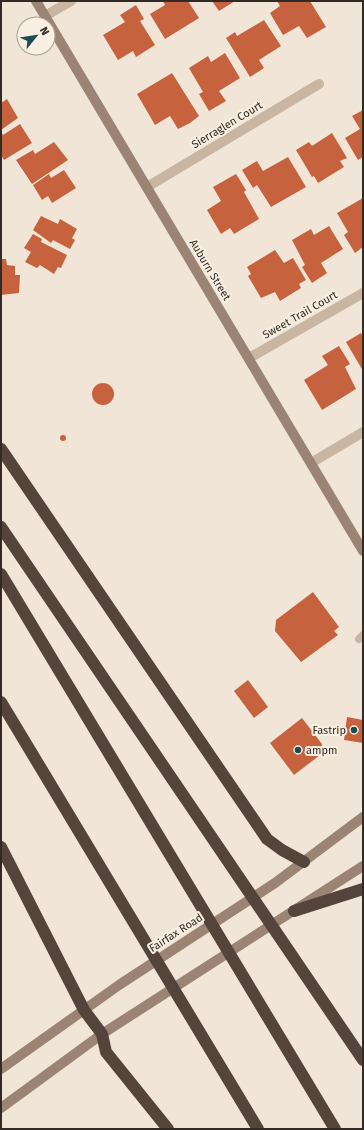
<svg xmlns="http://www.w3.org/2000/svg" width="364" height="1130" viewBox="0 0 364 1130" font-family="'Fira Sans',sans-serif">
<rect width="100%" height="100%" fill="#f0e5d6"/>
<!-- building -->
<g fill="#c6633e">
<polygon points="163,1 188,1 199,18 165,39 150,14 165,5"/>
<polygon points="212,1 235,1 219,11"/>
<polygon points="277,1 310,1 326,27 307,38 299,26 283,35 270,13 280,6"/>
<polygon points="136,5 144,19 140,21 155,45 136,57 133,51 118,60 103,35 125,22 120,15"/>
<polygon points="264,20 281,46 259,60 264,68 250,77 226,38 235,32 237,36"/>
<polygon points="225,53 240,78 219,91 226,101 209,111 199,94 203,92 189,68 208,56 211,62"/>
<polygon points="172,73 199,116 190,123 178,129 170,116 155,125 137,94"/>
<polygon points="7,99 18,118 1,130 1,103"/>
<polygon points="363,110 363,157 358,160 345,138 360,129 352,116"/>
<polygon points="20,124 32,143 4,160 1,155 1,132 3,135"/>
<polygon points="332,133 347,158 340,161 344,167 318,183 314,176 312,177 296,150 309,142 312,146"/>
<polygon points="54,142 68,160 32,184 16,160 33,150 35,154"/>
<polygon points="288,157 306,187 271,207 257,185 253,188 242,170 257,161 263,171"/>
<polygon points="64,170 76,188 52,203 48,196 42,200 33,185 49,174 51,178"/>
<polygon points="236,174 246,190 244,192 259,219 234,234 230,228 221,234 207,210 221,201 213,187"/>
<polygon points="363,198 363,247 355,253 344,235 348,232 337,213"/>
<polygon points="41,216 58,224 60,219 77,229 72,238 75,240 70,249 53,240 51,243 33,230"/>
<polygon points="329,226 343,249 321,263 327,273 312,283 302,267 305,265 292,240 311,229 314,235"/>
<polygon points="33,234 42,239 41,242 67,255 61,268 58,267 54,274 40,265 37,268 25,262 31,252 24,248"/>
<polygon points="275,250 284,263 293,258 306,280 299,284 301,288 280,301 275,292 261,298 248,276 251,274 247,267"/>
<polygon points="1,259 6,259 7,265 15,266 15,275 20,275 19,293 1,295"/>
<polygon points="361,333 363,337 363,371 346,342"/>
<polygon points="339,346 350,364 345,367 356,389 322,410 304,380 328,365 322,356"/>
<circle cx="103" cy="394" r="11"/>
<circle cx="63" cy="438" r="3"/>
<polygon points="313,592 339,627 334,631 338,635 301,662 275,631 276,620"/>
<polygon points="248,680 268,707 254,718 234,691"/>
<polygon points="347,717 363,720 363,743 344,740"/>
<polygon points="302,718 322,744 320,755 294,775 270,743"/>
</g>
<g fill="none" stroke-linecap="round" stroke-linejoin="round">
<!-- service -->
<polyline stroke="#c8b5a2" stroke-width="8" points="359,639 363,635"/>
<!-- minor -->
<g stroke="#c8b5a2" stroke-width="10">
<polyline points="45,16 71,1"/>
<polyline points="147,187 319,84"/>
<polyline points="249,358 363,293"/>
<polyline points="311,463 363,432"/>
</g>
<!-- secondary -->
<g stroke="#9b8474" stroke-width="10">
<polyline points="36,1 363,551"/>
<polyline points="1,1069 119,985 275,883 363,817"/>
<polyline points="1,1108 102,1034 363,866"/>
</g>
<!-- motorway -->
<g stroke="#54443c" stroke-width="12">
<polyline points="1,449 267,839 282,850 304,862"/>
<polyline points="1,527 363,1060"/>
<polyline points="1,574 335,1129"/>
<polyline points="1,702 258,1129"/>
<polyline points="1,847 84,1010 102,1034 106,1052 168,1129"/>
<polyline points="294,911 363,889"/>
</g>
</g>
<!-- markers -->
<g fill="#1b4e54" stroke="#f8efe2" stroke-width="1.5">
<circle cx="354" cy="730" r="4"/>
<circle cx="298" cy="750" r="4"/>
</g>
<g text-anchor="middle" dominant-baseline="central" stroke-width="4" stroke-linejoin="round" paint-order="stroke">
<!-- street labels -->
<g font-size="11" fill="#332925" stroke="#f8efe2">
<text transform="translate(227 125) rotate(-31)">Sierraglen Court</text>
<text transform="translate(210 270) rotate(59)">Auburn Street</text>
<text transform="translate(300 315) rotate(-30)">Sweet Trail Court</text>
<text transform="translate(176 933) rotate(-33)">Fairfax Road</text>
</g>
<!-- poi labels -->
<g font-size="11" fill="#332925" stroke="#f8efe2" text-anchor="end">
<text x="346" y="730">Fastrip</text>
<text x="306" y="750" text-anchor="start">ampm</text>
</g>
</g>
<!-- border -->
<rect width="364" height="1130" fill="none" stroke="#332925" stroke-width="4"/>
<!-- north arrow -->
<g transform="translate(36 36) rotate(60)"><circle r="19" fill="#f8efe2" stroke="#a9a096"/>
<path d="M0-3L7 15L0 10L-7 15Z" fill="#1b4e54"/>
<text y="-6" font-size="11" font-weight="bold" text-anchor="middle" fill="#332925">N</text>
</g>
</svg>
